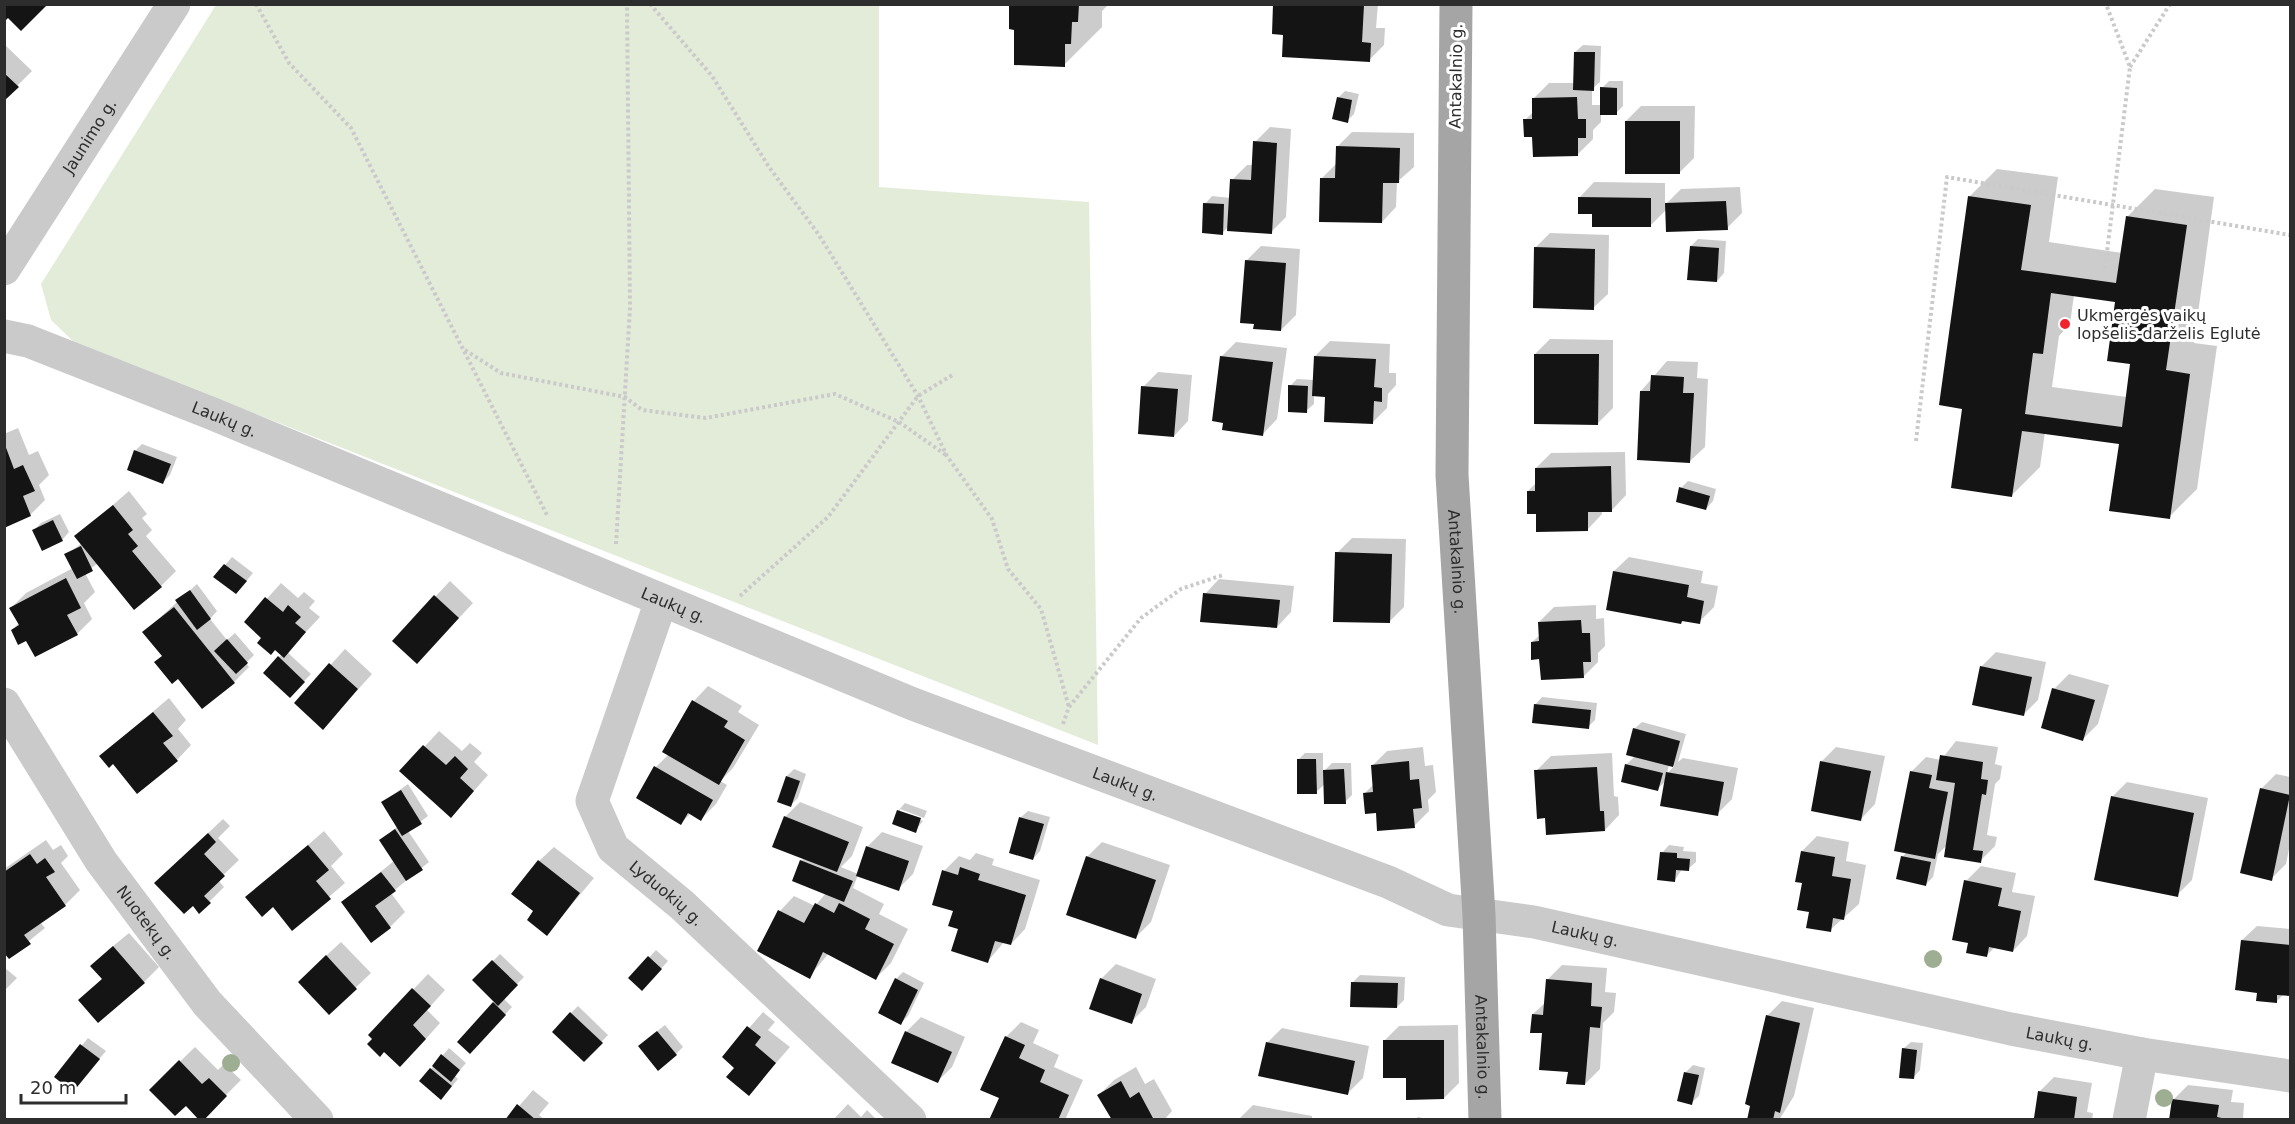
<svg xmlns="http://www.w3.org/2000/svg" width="2295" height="1124" viewBox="0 0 2295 1124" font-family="'DejaVu Sans',sans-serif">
<rect width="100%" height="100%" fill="#fff"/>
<!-- green -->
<polygon fill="#e3ecd9" points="216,5 879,5 879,187 1089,202 1098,745 75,343 51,320 41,284"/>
<!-- shadow -->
<g fill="#0003" fill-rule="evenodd">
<polygon points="1011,4 1109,4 1102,11 1102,27 1064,65 1016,28"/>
<polygon points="1275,4 1378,4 1376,28 1385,28 1384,45 1369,60 1285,34"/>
<polygon points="4,44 32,71 4,99"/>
<polygon points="1583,45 1601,46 1600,82 1592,89 1592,105 1602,105 1602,88 1609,81 1623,81 1623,106 1616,113 1601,113 1601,122 1593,130 1593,139 1578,154 1534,136 1525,120 1534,111 1534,98 1549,83 1575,83 1575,52"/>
<polygon points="1345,91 1359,94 1354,114 1347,121 1338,98"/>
<polygon points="1641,106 1695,106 1694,158 1679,173 1626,121"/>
<polygon points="1270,127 1291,129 1286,217 1271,232 1229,226 1222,233 1205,204 1212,196 1231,198 1232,180 1247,165 1254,165 1255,142"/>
<polygon points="1352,132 1414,133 1414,167 1397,182 1396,207 1382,222 1321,179 1337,163 1337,147"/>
<path d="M 1997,169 L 2058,177 L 2049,242 L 2122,253 L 2127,217 L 2155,189 L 2214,197 L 2194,343 L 2217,346 L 2197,489 L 2169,517 L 2120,443 L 2045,432 L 2040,467 L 2012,495 L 1969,197 ZM 2074,295 L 2117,301 L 2132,363 L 2127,397 L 2052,387 L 2059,336 L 2070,324 Z"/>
<polygon points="1594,182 1665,183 1665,205 1681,189 1740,187 1742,213 1727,228 1667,209 1650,226 1594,213 1580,197"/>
<polygon points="1550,233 1609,235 1608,294 1593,308 1535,248"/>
<polygon points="1698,239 1726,241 1724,273 1717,281 1691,246"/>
<polygon points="1261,246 1300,249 1296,315 1281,330 1246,261"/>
<polygon points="1550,339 1613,340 1613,408 1598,423 1535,354"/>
<polygon points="1330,341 1390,344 1389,373 1396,373 1396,385 1388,394 1387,408 1372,423 1326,396 1314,395 1314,404 1306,411 1290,386 1297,379 1314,380 1315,356"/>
<polygon points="1236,342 1287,348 1277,419 1263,434 1221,357"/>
<polygon points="1667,361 1698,362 1697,378 1708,379 1705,447 1690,461 1641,391"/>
<polygon points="1158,372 1192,375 1188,421 1174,436 1143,387"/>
<polygon points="18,428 29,455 38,451 49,475 39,485 45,500 30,515 4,526 4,434"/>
<polygon points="142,444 177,457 170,475 163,482 135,451"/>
<polygon points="1625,452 1626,495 1612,510 1602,510 1602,514 1588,529 1537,512 1528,491 1536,483 1536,468 1551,453"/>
<polygon points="1688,481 1716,489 1713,501 1706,509 1681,488"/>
<polygon points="129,491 147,514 142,518 152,530 146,536 176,571 161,586 98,563 85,573 95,592 84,603 92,619 77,634 27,639 12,630 19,623 11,608 26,593 73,568 66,555 82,543 76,537"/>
<polygon points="60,514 69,532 62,540 34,530 41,523"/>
<polygon points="1352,538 1406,539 1404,607 1389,622 1337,553"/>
<polygon points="232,557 253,573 243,585 215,577"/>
<polygon points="1629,557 1703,571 1701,583 1718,586 1714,607 1699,622 1684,620 1681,623 1614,571"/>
<polygon points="1219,579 1294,586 1291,612 1277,627 1205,594"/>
<polygon points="450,581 473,603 431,648 394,641"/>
<polygon points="281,583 298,598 304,592 315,601 309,608 320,617 287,652 311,674 290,696 265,673 282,654 246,622"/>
<polygon points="197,584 217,611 210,619 227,640 235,633 254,655 246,663 249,667 234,682 163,655 144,632"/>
<polygon points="1596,605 1596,619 1604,618 1605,646 1598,653 1598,662 1583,677 1541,658 1532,642 1540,635 1539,622 1554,607"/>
<polygon points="345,649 372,674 323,728 296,703"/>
<polygon points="1996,652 2046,662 2038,700 2023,715 1981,667"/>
<polygon points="2069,674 2109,685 2098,724 2083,739 2054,689"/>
<polygon points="708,686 742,706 738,712 759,725 733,768 720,781 727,785 716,804 701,819 691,813 681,823 638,798 656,767 669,754 664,751 694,701"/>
<polygon points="1542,697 1597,703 1595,720 1588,727 1535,705"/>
<polygon points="169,698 186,720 178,729 191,745 177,760 113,762 101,756"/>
<path d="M 1642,722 L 1686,734 L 1678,762 L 1683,758 L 1738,768 L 1732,799 L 1717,814 L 1667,780 L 1657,789 L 1626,765 L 1635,756 L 1634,729 ZM 1669,765 L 1674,766 L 1667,774 Z"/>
<polygon points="439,731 462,751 470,743 482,753 474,762 488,775 465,801 402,771"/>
<polygon points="1956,741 1998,747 1995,764 2002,766 2000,779 1995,784 1987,835 1997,837 1995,846 1980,861 1948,844 1938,854 1933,877 1926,884 1902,857 1907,852 1911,772 1926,757 1941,760"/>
<polygon points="1423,747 1425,766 1433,765 1436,792 1428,800 1429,811 1414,826 1377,811 1365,793 1374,784 1373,765 1387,751"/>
<polygon points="1836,747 1885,756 1875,804 1861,819 1821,762"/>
<polygon points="1305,753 1323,753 1323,772 1332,763 1351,763 1352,795 1345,802 1325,784 1316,792 1298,760"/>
<polygon points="1612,753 1614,796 1618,797 1619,815 1605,830 1547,817 1536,771 1551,756"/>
<polygon points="794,769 806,774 798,798 791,805 779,801 787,776"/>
<polygon points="2276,774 2290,777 2290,844 2286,864 2271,879 2261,789"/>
<polygon points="2127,782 2208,798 2192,880 2177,895 2112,797"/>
<polygon points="408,784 428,816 408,831 429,862 391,893 405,912 390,927 343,902 394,861 381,840 398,826 383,802"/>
<polygon points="800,802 863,827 852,856 841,867 858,874 867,847 882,832 923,846 913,874 898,889 858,875 853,888 884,904 879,914 908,929 891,963 876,978 829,953 809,977 759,951 780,911 794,896 815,906 826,893 801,861 805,858 785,817"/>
<polygon points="905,803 927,811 924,818 900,809 900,813 923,821 915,831 898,811"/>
<polygon points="1028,811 1050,817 1040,851 1033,859 1020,818"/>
<polygon points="223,819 230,826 218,838 239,860 218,880 224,887 199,912 171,868"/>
<polygon points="324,831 343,854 331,866 345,883 293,928 273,905 247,898"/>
<polygon points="1817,836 1849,842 1846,861 1866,865 1859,904 1830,930 1811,911 1804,882 1802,851"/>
<polygon points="46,840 53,850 61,845 68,856 61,863 80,890 65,905 40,922 45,928 9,957 4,869"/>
<polygon points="1102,842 1170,865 1151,922 1136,937 1087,857"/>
<polygon points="1669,845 1684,847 1683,851 1696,852 1696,862 1688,869 1682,869 1675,880 1662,853"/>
<polygon points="554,847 594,878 547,934 536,911 539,861"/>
<polygon points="976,853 994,859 992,865 1040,880 1025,929 1011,944 1004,942 988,961 960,928 944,871 959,856 970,860"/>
<polygon points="1981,866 2016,873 2012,892 2035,896 2027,936 2013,951 1995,947 1987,955 1970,942 1966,881"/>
<polygon points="2257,926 2290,929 2290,995 2284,994 2276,1002 2258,992 2242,940"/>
<polygon points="129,933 159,967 144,982 80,1000 103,978 107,951"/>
<polygon points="341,942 371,973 329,1013 314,967"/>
<polygon points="656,950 668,961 649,982 630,978"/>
<polygon points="500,954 524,977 503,998 512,1007 477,1045 459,1042 496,1001 474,980"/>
<polygon points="1116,964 1156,979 1146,1007 1131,1022 1101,979"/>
<polygon points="1562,965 1607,968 1605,992 1616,993 1614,1012 1603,1023 1600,1069 1585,1084 1569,1071 1533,1014 1546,1002 1547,980"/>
<polygon points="5,968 17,978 4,991 4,969"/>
<polygon points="903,972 924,983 908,1016 901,1023 896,979"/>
<polygon points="428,974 445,990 427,1010 440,1023 415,1051 374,1039 370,1035"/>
<polygon points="1360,975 1405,977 1404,1000 1397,1007 1353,982"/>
<polygon points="1782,1001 1814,1008 1794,1096 1779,1120 1749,1120 1767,1016"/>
<polygon points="578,1006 608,1035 584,1060 571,1013"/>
<polygon points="763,1012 775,1022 768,1030 790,1047 749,1094 736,1067 724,1057"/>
<polygon points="921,1017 965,1037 952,1067 937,1082 906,1032"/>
<polygon points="1021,1022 1039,1030 1033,1043 1059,1055 1054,1067 1083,1080 1065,1120 991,1120 1001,1097 1006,1037"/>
<polygon points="665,1025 683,1047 676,1054 647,1039"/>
<polygon points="1458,1025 1459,1083 1444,1098 1384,1041 1399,1026"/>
<polygon points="1282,1028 1369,1046 1363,1078 1348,1093 1267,1043"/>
<polygon points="88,1038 106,1051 73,1090 56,1077"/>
<polygon points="1911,1042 1923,1043 1920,1070 1913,1078 1903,1049"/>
<polygon points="195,1047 218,1070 224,1064 241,1080 201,1120 186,1104 151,1090"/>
<polygon points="449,1048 466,1063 455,1076 458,1079 448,1091 421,1081"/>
<polygon points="1693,1065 1705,1068 1699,1096 1691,1103 1686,1072"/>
<polygon points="1136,1067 1145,1084 1154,1079 1172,1111 1164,1120 1113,1120 1099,1095 1114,1080"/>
<polygon points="2054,1077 2092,1083 2087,1112 2093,1113 2092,1120 2036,1117 2039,1092"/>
<polygon points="2188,1085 2233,1090 2231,1102 2244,1103 2243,1120 2171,1120 2173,1100"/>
<polygon points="533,1090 549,1103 539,1115 545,1120 507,1120"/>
<polygon points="848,1104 861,1117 867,1110 877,1120 833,1120"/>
<polygon points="1253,1105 1312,1116 1312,1120 1238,1120"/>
<polygon points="1418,1117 1431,1120 1415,1120"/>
</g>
<!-- building -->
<g fill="#141414" fill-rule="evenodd">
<polygon points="4,4 48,4 21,31 8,18 4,22"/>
<polygon points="1009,4 1079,4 1078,22 1072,22 1071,44 1065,44 1065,67 1014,65 1014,30 1009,29"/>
<polygon points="1273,4 1364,5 1362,42 1371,43 1370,62 1282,57 1283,35 1272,34"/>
<polygon points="1574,52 1595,52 1594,91 1573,90"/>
<polygon points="4,73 19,87 4,101"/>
<polygon points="1600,87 1617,88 1617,115 1600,115"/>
<polygon points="1337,97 1352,100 1348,123 1332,119"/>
<polygon points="1577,97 1578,119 1586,119 1586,138 1578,138 1578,156 1533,157 1532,137 1524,137 1523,119 1532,119 1532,98"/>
<rect x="1625" y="121" width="55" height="53"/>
<polygon points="1253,141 1277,143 1272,234 1227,231 1230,179 1251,180"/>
<polygon points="1336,146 1400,148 1399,183 1383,183 1382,223 1319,222 1320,178 1335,178"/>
<path d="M 1968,196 L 2031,205 L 2021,270 L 2116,283 L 2126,216 L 2187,225 L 2166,370 L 2190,374 L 2170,519 L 2109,511 L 2119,444 L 2022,431 L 2012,497 L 1951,488 L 1962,409 L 1939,405 ZM 2051,293 L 2115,302 L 2107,361 L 2130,364 L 2122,427 L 2025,414 L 2033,353 L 2043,354 Z"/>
<polygon points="1578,197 1651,198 1651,227 1592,227 1592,214 1578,214"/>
<polygon points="1726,201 1728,230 1666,232 1665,203"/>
<polygon points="1203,203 1224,204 1223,235 1202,233"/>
<polygon points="1690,246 1719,248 1717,282 1687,280"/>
<polygon points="1534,247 1595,249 1594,310 1533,308"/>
<polygon points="1245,260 1286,263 1281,331 1253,329 1254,324 1240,323"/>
<polygon points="1534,354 1599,354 1598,425 1534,424"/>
<polygon points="1220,356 1273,362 1263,436 1222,430 1223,423 1212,421"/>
<polygon points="1314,356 1376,359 1374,387 1382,388 1382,402 1374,401 1373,424 1324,422 1325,397 1312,396"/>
<polygon points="1651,375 1684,377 1683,393 1694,393 1690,463 1637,460 1640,391 1650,391"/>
<polygon points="1288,385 1308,386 1307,413 1288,412"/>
<polygon points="1141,386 1178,389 1174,437 1138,434"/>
<polygon points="5,445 14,469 23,465 35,491 23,496 31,516 4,528"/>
<polygon points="134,450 171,464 163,484 127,470"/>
<polygon points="1611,466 1612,512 1588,512 1588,531 1536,532 1536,514 1527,514 1527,491 1535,491 1535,468"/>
<polygon points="1679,487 1710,496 1706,510 1676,502"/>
<polygon points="113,505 133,530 128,534 138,546 132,551 162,587 134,610 74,536"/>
<polygon points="53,520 63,541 42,551 32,530"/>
<polygon points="81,546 93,571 77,579 64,554"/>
<polygon points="1335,552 1392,554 1390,623 1333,622"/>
<polygon points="224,564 247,581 236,594 213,577"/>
<polygon points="1613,571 1689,585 1687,597 1704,601 1700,624 1682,621 1681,624 1606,610"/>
<polygon points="66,578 81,608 67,615 78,635 35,657 26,641 18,645 11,630 19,625 9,608"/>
<polygon points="190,590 211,619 197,630 175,600"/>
<polygon points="1203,593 1280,600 1277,628 1200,622"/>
<polygon points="434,595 459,618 417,664 392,641"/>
<polygon points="265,597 283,612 288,605 301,617 295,623 306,632 284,658 275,650 271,655 257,643 261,638 244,622"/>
<polygon points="174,607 235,683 202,709 178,679 172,684 154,662 162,656 142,632"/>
<polygon points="1581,620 1582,633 1590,633 1591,662 1583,662 1584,678 1541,680 1539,659 1531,660 1531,642 1539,641 1538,622"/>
<polygon points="227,639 248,663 236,674 214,651"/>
<polygon points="278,656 305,682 290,698 263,673"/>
<polygon points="329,663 358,689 323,730 294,703"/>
<polygon points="1980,666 2032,677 2024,716 1972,705"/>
<polygon points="2052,688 2095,700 2083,741 2041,728"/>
<polygon points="692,700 728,721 724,727 745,740 719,785 662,752"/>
<polygon points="1534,704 1591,710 1589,729 1532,723"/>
<polygon points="153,712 173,736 163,743 178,761 137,794 113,764 109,768 99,756"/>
<polygon points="1633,728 1680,741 1673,767 1626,755"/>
<polygon points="423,745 446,765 455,756 468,769 460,778 474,791 451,818 399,771"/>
<polygon points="1940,755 1983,762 1981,779 1988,780 1986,795 1982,794 1973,850 1983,851 1981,863 1944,857 1955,783 1936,780"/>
<polygon points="1297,759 1316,759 1317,794 1297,794"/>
<polygon points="1409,761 1410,780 1419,779 1422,808 1413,809 1415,828 1377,831 1376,813 1365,814 1363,793 1373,792 1371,765"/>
<polygon points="1820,761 1871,771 1861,821 1811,811"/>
<polygon points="1625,764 1663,773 1658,791 1621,782"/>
<polygon points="654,766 713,800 701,821 688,813 681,825 636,798"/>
<polygon points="1597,767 1600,811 1604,811 1605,831 1546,835 1545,818 1537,819 1534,770"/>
<polygon points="1344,769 1346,804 1324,804 1323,770"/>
<polygon points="1910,771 1932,775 1929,788 1948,792 1935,859 1894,851"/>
<polygon points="1666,772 1724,782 1718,816 1660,806"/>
<polygon points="786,776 800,781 791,807 777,802"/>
<polygon points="2260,788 2290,795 2272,881 2240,873"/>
<polygon points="401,790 422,824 402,836 381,802"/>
<polygon points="2111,796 2194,813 2178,897 2094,880"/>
<polygon points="897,810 921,818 916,833 892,824"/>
<polygon points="784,816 849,842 837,872 772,847"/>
<polygon points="1019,817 1044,824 1033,860 1009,853"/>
<polygon points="395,829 423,870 406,881 379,840"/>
<polygon points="208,833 216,842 204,854 225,876 204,896 211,903 199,914 193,906 184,914 154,883"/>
<polygon points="308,845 329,870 316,881 331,899 292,931 273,907 262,917 245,897"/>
<polygon points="866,846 909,861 899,891 856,876"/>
<polygon points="1801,851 1835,857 1832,876 1851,879 1844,920 1833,918 1831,932 1806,928 1809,912 1797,910 1802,883 1795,882"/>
<polygon points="1660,852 1677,853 1677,858 1690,859 1689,871 1676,870 1675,882 1657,880"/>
<polygon points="30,854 37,864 45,858 55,872 46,877 66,906 24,935 31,944 9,959 4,953 4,872"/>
<polygon points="1086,856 1156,880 1136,939 1066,915"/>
<polygon points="1901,856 1931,862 1926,886 1896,879"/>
<polygon points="538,860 580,893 547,936 527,920 533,911 511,894"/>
<polygon points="800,860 853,881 844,902 792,881"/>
<polygon points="960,867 980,874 978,880 1026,895 1011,945 995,941 988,963 951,951 958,929 948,926 953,911 932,905 942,870 958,875"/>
<polygon points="381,872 396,891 375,906 391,928 371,943 341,902"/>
<polygon points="1964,880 2002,888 1998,906 2021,911 2013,952 1989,947 1987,957 1966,953 1968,943 1952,940"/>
<polygon points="815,903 834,913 839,903 870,919 865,929 894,944 876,980 823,952 810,979 757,951 778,910 804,923"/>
<polygon points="2241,940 2290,945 2290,996 2277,995 2277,1003 2256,1001 2257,993 2235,990"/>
<polygon points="113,946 145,983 98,1023 78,1000 102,979 90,966"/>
<polygon points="326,955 357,989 329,1015 298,982"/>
<polygon points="648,956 662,969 642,991 628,978"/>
<polygon points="492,960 518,985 498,1006 472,980"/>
<polygon points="895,978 918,990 901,1025 878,1013"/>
<polygon points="1100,978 1142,994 1132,1024 1089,1009"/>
<polygon points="1546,979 1592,983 1591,1006 1602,1007 1600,1028 1590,1027 1585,1085 1566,1084 1568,1072 1539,1070 1542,1033 1530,1033 1532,1014 1543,1015"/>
<polygon points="1351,982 1398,983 1397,1008 1350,1007"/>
<polygon points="412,988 431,1006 413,1025 426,1039 400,1067 384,1052 380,1057 367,1044 372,1039 368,1035"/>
<polygon points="493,1002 506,1015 470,1054 457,1042"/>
<polygon points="570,1012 603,1043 584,1062 552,1032"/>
<polygon points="1766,1015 1800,1023 1780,1113 1775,1111 1773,1120 1747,1120 1750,1106 1745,1104"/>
<polygon points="747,1026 761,1037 755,1045 776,1063 749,1096 726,1077 734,1068 722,1057"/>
<polygon points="657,1031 677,1055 658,1071 638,1046"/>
<polygon points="905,1031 952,1052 938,1083 891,1063"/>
<polygon points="1005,1036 1025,1045 1019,1058 1045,1070 1040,1082 1069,1095 1058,1120 989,1120 999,1098 980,1090"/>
<polygon points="1383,1040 1444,1040 1444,1099 1406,1100 1406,1078 1383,1078"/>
<polygon points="1266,1042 1355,1061 1348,1095 1258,1076"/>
<polygon points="80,1044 100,1059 73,1092 54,1077"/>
<polygon points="1902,1048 1917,1050 1914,1079 1899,1078"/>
<polygon points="441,1054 460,1070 451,1082 432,1066"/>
<polygon points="179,1060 202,1084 209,1078 227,1096 204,1120 199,1120 186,1106 175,1116 149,1090"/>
<polygon points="430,1068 452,1086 441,1100 419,1081"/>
<polygon points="1684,1072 1699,1075 1692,1105 1677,1101"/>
<polygon points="1121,1081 1130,1098 1139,1092 1154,1120 1112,1120 1097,1095"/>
<polygon points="2038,1091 2077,1097 2074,1120 2034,1118"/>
<polygon points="2172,1099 2219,1105 2217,1117 2231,1120 2169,1120"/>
<polygon points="517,1104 536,1120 505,1120"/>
</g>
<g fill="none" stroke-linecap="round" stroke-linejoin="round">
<!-- path -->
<g stroke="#cacaca" stroke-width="4" stroke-dasharray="3 3" stroke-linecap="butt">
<polyline points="256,4 289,63 351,128 547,515"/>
<polyline points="650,4 712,76 769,167 819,235 918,396 947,456 992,519 1008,569 1041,609 1069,707"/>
<polyline points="2130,67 2170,4"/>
<polyline points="2105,268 2130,67 2106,4"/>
<polyline points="465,350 501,373 625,397 642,410 706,418 835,394 899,422 946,455"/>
<polyline points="1916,441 1947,177 2290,235"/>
<polyline points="616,544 630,308 627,4"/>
<polyline points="740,596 828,517 918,396 954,374"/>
<polyline points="1063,724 1069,707 1141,618 1181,589 1223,575"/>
</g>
<!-- minor -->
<g stroke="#cacaca" stroke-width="33">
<path id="s1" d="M 4,269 L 174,4"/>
<path id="s2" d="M 4,336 L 28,341 L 213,414 L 913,704 L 1388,882 L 1448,910 L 1534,922 L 2011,1029 L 2142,1054 L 2290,1076"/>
<path id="s3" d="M 661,601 L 592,801 L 613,848 L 682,905 L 910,1120"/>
<path id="s4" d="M 4,704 L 101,861 L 207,1003 L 317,1120"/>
<polyline points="2129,1120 2142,1054"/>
</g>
<!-- primary -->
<path stroke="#a5a5a5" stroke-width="33" id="s5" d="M 1456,4 L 1452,475 L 1479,915 L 1485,1120"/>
</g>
<!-- trees -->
<g fill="#9eae92">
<circle cx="1933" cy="959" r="9"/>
<circle cx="231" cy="1063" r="9"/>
<circle cx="2164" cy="1098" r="9"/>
</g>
<!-- markers -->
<circle fill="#ef242e" stroke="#fff" stroke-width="2" cx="2065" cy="324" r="6"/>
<g text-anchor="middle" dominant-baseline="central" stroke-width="6" stroke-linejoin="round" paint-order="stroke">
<!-- street labels -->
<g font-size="16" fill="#2d2d2d" stroke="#fff">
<text transform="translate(1456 76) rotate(-89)">Antakalnio g.</text>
<text stroke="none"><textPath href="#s1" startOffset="158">Jaunimo g.</textPath></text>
<text stroke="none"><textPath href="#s2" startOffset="236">Laukų g.</textPath></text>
<text stroke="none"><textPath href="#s5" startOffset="558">Antakalnio g.</textPath></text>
<text stroke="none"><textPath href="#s2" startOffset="722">Laukų g.</textPath></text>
<text stroke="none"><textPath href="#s2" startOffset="1208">Laukų g.</textPath></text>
<text stroke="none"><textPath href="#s3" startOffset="333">Lyduokių g.</textPath></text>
<text stroke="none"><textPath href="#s4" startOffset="261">Nuotekų g.</textPath></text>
<text stroke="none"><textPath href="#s2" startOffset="1694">Laukų g.</textPath></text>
<text stroke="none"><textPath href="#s2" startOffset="2180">Laukų g.</textPath></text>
<text stroke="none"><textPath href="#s5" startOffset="1044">Antakalnio g.</textPath></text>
</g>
<!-- poi labels -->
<g font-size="16" fill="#2d2d2d" stroke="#fff" text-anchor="start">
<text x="2077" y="315">Ukmergės vaikų<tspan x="2077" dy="18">lopšelis-darželis Eglutė</tspan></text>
</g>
</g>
<!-- border -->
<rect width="2295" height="1124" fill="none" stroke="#2d2d2d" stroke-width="12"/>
<!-- scale -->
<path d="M21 1094v9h105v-9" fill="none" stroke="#2d2d2d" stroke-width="3"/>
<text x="30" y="1094" font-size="18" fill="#2d2d2d" stroke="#ffffff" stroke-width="4.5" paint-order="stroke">20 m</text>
</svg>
